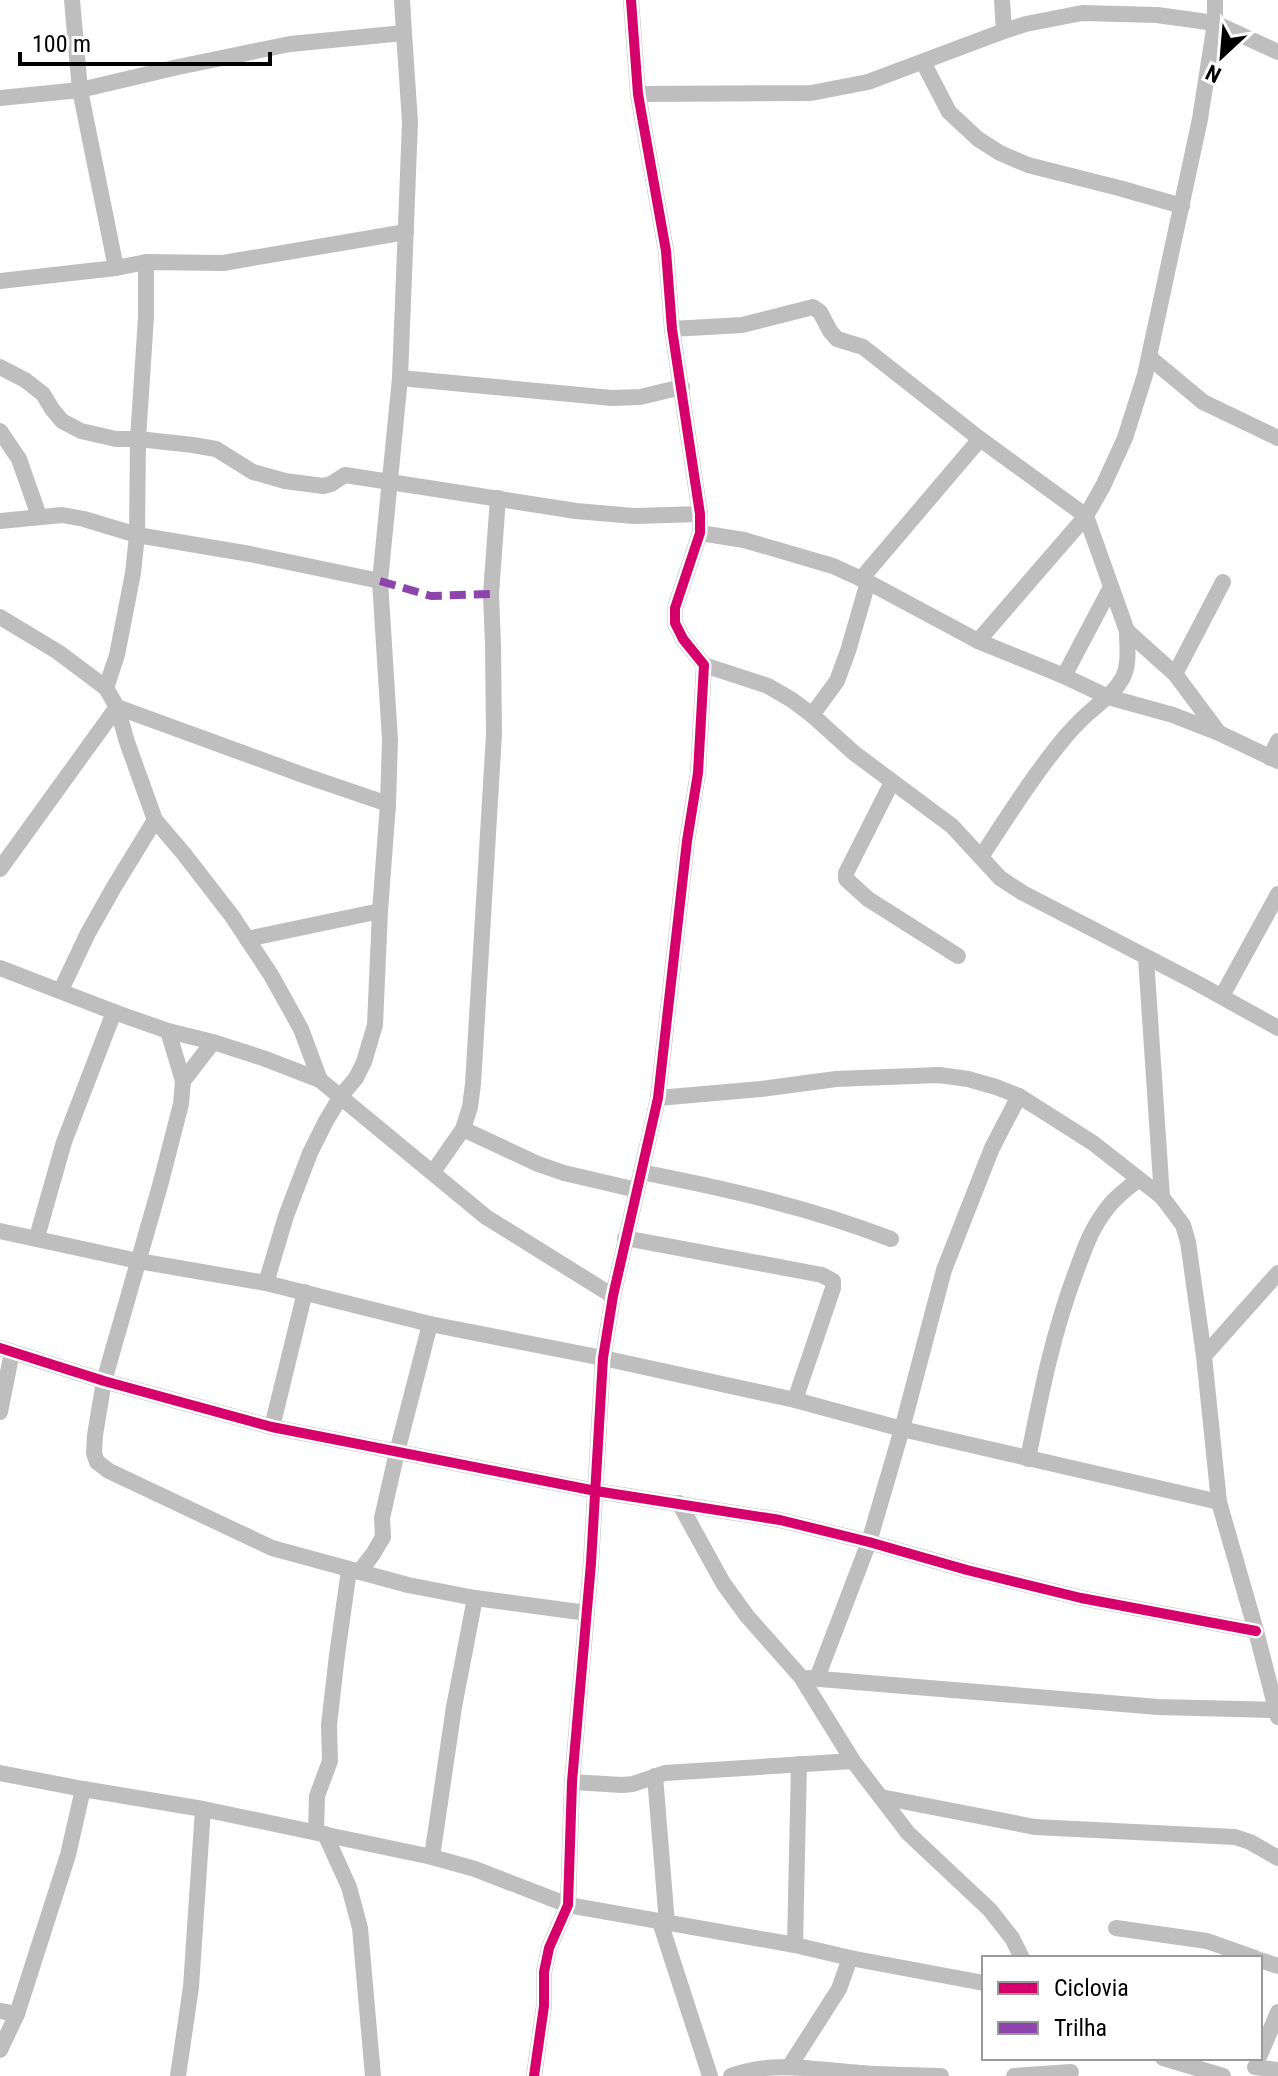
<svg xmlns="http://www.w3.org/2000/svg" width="1278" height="2076" viewBox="0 0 1278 2076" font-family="'Roboto Condensed',sans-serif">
<rect width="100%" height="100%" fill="#fff"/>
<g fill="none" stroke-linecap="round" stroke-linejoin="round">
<!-- minor -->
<g stroke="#bebebe" stroke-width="16">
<polyline points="72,0 80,90 116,268"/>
<polyline points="1002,0 1004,31"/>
<polyline points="923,62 949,112 978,139 1000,153 1028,165 1119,188 1182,206"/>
<polyline points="638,94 811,93 868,82 1004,31 1026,24 1082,13 1157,15 1215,23 1278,52"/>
<polyline points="0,98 80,90 178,67 290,44 404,33 402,0"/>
<polyline points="0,281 116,268 146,262 223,263 406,232"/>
<polyline points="672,329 742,325 813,307 820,312 830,331 837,339 863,347 980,439 1086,516 1127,631 1175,674 1219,733"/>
<polyline points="1149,357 1203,402 1278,438"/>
<polyline points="0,367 25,380 43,394 52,409 62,421 81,431 116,439 138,439 193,445 216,449 253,472 285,481 323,486 331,484 345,475 576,511 634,516 700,514"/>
<polyline points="400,378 612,398 640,397 682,387"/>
<polyline points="0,431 19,459 39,516"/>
<polyline points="0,521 62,515 84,519 137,535 250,554 380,581"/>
<polyline points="700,533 744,540 833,566 868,582 978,641 1064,676 1108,697 1173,715 1219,733 1278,761"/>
<polyline points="861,579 980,439"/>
<polyline points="0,617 58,652 106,688 117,707 127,742 155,820 184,854 232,916 271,975 301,1029 320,1080 486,1217 613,1296"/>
<polyline points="978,641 1086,516 1103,486 1125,438 1145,375 1200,119 1215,23 1215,0"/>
<polyline points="704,665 768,686 792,700 812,715 854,753 952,826 1000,878 1023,893 1195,982 1278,1028"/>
<polyline points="1175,674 1223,582"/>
<polyline points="1064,676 1110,589"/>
<polyline points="106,688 117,655 133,573 137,535 138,439 146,317 146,262"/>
<polyline points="812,715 837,681 848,651 868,582"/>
<polyline points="1270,758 1278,741"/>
<polyline points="892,782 846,873 846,879 868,899 958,956"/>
<path d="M 981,857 C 1008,816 1034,774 1066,736 C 1074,727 1083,717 1092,710 C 1103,700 1115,692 1122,679 C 1130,665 1127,647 1127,631"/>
<polyline points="0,869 117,707 303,775 388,804"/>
<polyline points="247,939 380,911"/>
<polyline points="1146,958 1162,1197"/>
<polyline points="0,968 114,1012 168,1031 213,1042 263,1058 320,1080"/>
<polyline points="61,990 88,933 114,887 155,820"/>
<polyline points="1222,996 1278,894"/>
<polyline points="168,1031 183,1081 181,1104 161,1182 104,1381 95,1435 94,1453 97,1462 109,1471 272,1548 408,1585 475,1598 587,1613"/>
<polyline points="183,1081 213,1042"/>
<polyline points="658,1098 761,1089 836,1079 939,1075 968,1079 996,1087 1019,1096 1093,1143 1162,1197 1183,1225 1188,1242 1204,1356 1219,1502 1256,1631 1278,1717"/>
<polyline points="463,1129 538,1164 564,1173 637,1190"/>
<polyline points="433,1172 463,1129 470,1107 473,1084 494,734 493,645 491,594 498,498"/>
<path d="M 641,1172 C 727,1189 809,1207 891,1239"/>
<polyline points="0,1231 138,1261 266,1283 430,1324 603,1358 795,1400 902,1429 1219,1502"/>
<polyline points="37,1237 64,1142 114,1012"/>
<polyline points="625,1238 822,1275 833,1281 833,1288 795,1400"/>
<polyline points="266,1283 286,1216 310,1153 326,1121 341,1096 356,1078 364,1062 375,1025 380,911 388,804 390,740 380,581 400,378 410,122 404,33"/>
<polyline points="0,1348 104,1381 272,1427 596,1491 780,1520 869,1542 967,1570 1081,1598 1256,1631"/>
<polyline points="1204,1356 1278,1273"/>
<polyline points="0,1412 12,1352"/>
<polyline points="272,1427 305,1292"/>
<path d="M 1028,1459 C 1041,1393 1053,1332 1077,1269 C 1084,1250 1091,1230 1103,1214 C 1112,1200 1125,1190 1138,1180"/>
<polyline points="679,1503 723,1583 747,1616 801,1677 853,1761 908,1833 990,1910 1012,1938 1022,1958"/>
<polyline points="359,1572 373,1554 383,1537 382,1518 397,1452 430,1324"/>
<polyline points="808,1678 1158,1707 1277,1710"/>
<polyline points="817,1678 869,1542 902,1429 944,1270 992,1148 1019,1096"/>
<polyline points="0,1773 83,1789 203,1809 432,1857 475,1869 568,1905 795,1945 850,1958 984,1983"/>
<polyline points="655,1776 667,1924"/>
<polyline points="572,1782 622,1785 633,1784 665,1773 853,1761"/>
<polyline points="881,1797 1035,1827 1235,1837 1250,1842 1278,1858"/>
<polyline points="316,1832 317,1796 330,1761 329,1725 337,1655 349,1570"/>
<polyline points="325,1834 349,1887 360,1928 373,2076"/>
<polyline points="432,1857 454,1707 475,1598"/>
<polyline points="660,1922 710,2076"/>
<polyline points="1116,1928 1207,1941 1255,1958"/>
<polyline points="795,1945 799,1764"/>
<polyline points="1260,1960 1278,1966"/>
<polyline points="0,2011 17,2014"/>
<polyline points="0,2050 17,2014 68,1855 83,1789"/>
<polyline points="1260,2055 1278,2012"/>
<polyline points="1163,2058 1223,2076"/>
<polyline points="789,2067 839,1989 850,1958"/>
<polyline points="1255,2067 1278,2070"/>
<polyline points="178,2076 191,1987 203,1809"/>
<polyline points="534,2076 544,2006 544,1972 549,1948 568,1905 572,1782 591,1563 603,1358 613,1296 658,1098 687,841 698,773 704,665 683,639 675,623 675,608 700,533 700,514 672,329 666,251 638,94 631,0"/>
<path d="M 731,2076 C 772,2060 817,2070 860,2073 C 887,2075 914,2075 941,2076"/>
<polyline points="1014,2076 1071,2072"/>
</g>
<!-- quiet -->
<polyline stroke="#8e44ad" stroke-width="8" stroke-dasharray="16 8" stroke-linecap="butt" points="380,581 431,596 491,594"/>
<!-- cycleway casing -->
<g stroke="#fff" stroke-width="15">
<g id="cycleway">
<polyline points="0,1348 104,1381 272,1427 596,1491 780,1520 869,1542 967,1570 1081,1598 1256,1631"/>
<polyline points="534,2076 544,2006 544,1972 549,1948 568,1905 572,1782 591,1563 603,1358 613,1296 658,1098 687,841 698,773 704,665 683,639 675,623 675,608 700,533 700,514 672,329 666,251 638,94 631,0"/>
</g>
</g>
<!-- cycleway -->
<use href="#cycleway" stroke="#d6006c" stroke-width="10"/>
</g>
<!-- legend -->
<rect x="982" y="1956" width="280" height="104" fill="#ffffff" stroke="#999999" stroke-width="2"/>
<rect x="998" y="1982" width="40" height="12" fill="#d6006c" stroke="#999999" stroke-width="2"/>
<text x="1054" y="1996" font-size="24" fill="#000000">Ciclovia</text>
<rect x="998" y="2022" width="40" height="12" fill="#8e44ad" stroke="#999999" stroke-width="2"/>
<text x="1054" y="2036" font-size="24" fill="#000000">Trilha</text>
<!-- north arrow -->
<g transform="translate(1222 56) rotate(206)" stroke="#ffffff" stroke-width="6" paint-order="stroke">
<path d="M0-6L14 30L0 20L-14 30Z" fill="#000000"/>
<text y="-12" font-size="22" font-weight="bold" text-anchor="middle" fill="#000000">N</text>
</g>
<!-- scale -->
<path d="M20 52v12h250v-12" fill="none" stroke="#000000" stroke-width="4"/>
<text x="32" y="52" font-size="24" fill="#000000" stroke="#ffffff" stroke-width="6" paint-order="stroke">100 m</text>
</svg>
